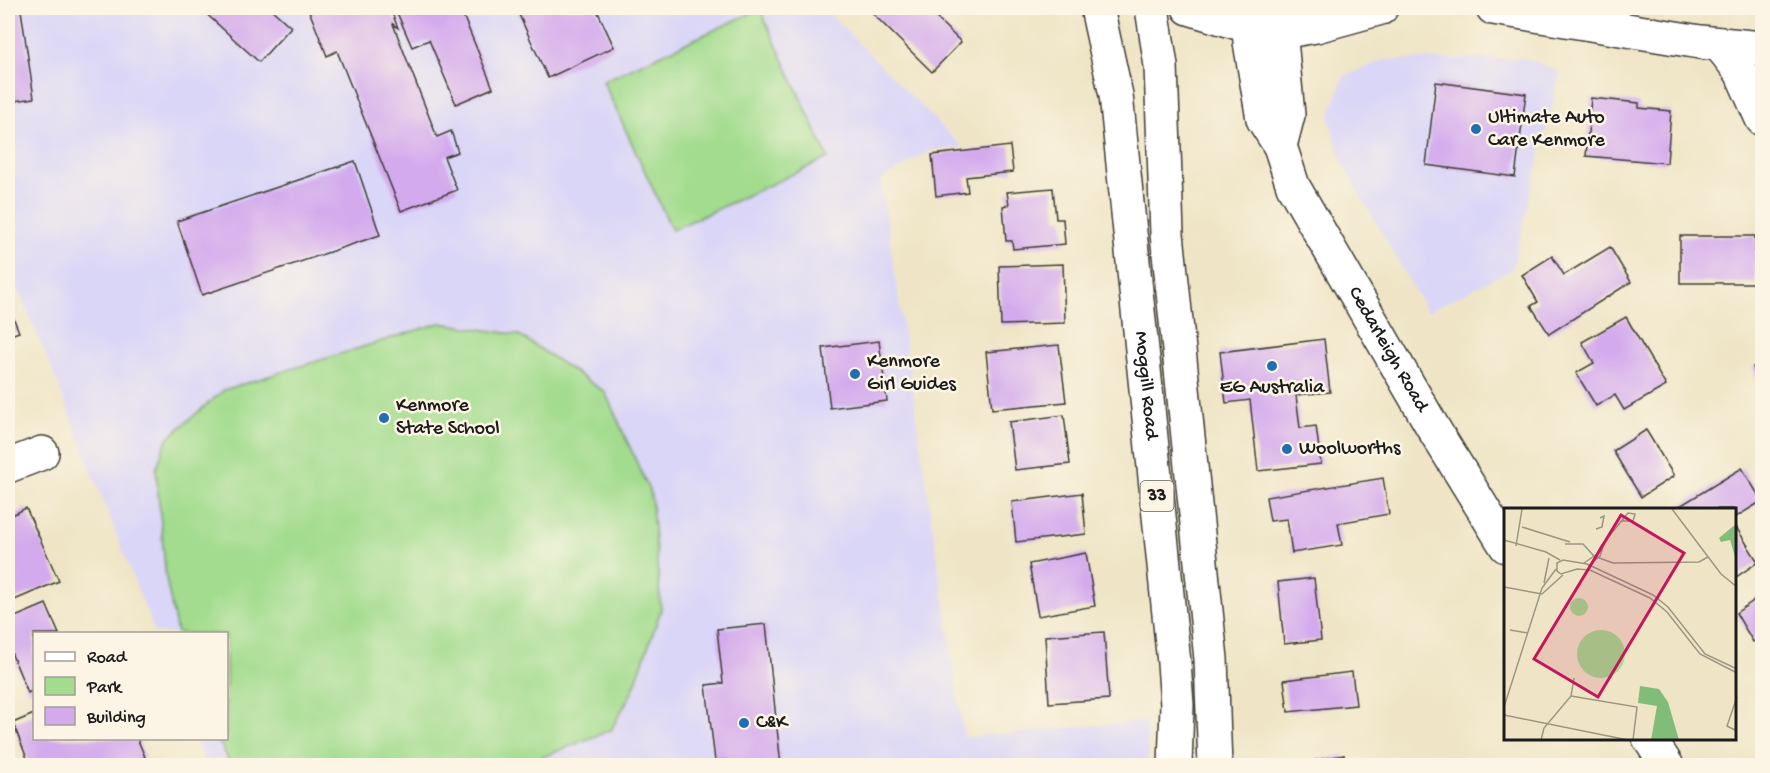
<svg xmlns="http://www.w3.org/2000/svg" width="1770" height="773" viewBox="0 0 1770 773" font-family="'Gochi Hand',sans-serif">
<rect width="100%" height="100%" fill="#fcf5e5"/>
<filter id="ink" filterUnits="userSpaceOnUse"><feTurbulence type="fractalNoise" baseFrequency=".0167" numOctaves="2"/><feDisplacementMap in="SourceGraphic" scale="12" xChannelSelector="R" yChannelSelector="G"/><feConvolveMatrix kernelMatrix="1 2 1 2 8 2 1 2 1" color-interpolation-filters="sRGB"/></filter>
<filter id="wash" filterUnits="userSpaceOnUse"><feTurbulence type="fractalNoise" baseFrequency=".008" numOctaves="4" result="noise"/><feDisplacementMap in="SourceGraphic" scale="24" xChannelSelector="R" yChannelSelector="G"/><feGaussianBlur stdDeviation="1.35" result="paint"/><feColorMatrix in="noise" values="0 0 0 0 0 0 0 0 0 0 0 0 0 0 0 0 0 1.4 0 .05"/><feComposite in="paint" operator="in"/></filter>
<g filter="url(#wash)">
<rect width="100%" height="100%" fill="#efe5c6"/>
<!-- built -->
<g fill="#dad6f7">
<polygon points="8,8 824,8 963,148 931,150 881,180 964,737 1146,721 1149,765 206,765 195,739 226,738 226,634 155,633 54,375 8,265"/>
<polygon points="1526,58 1560,72 1512,269 1427,312 1342,163 1329,117 1344,76 1384,60"/>
</g>
<!-- green -->
<g fill="#a3dc8e" stroke="#607c55" stroke-width="1.5">
<polygon points="760,9 828,158 672,230 603,81"/>
<polygon points="440,323 519,335 605,392 651,494 661,610 633,690 611,730 522,765 236,765 229,761 218,739 226,738 226,634 177,633 166,578 156,469 167,439 224,390"/>
</g>
<g id="blocks">
<!-- building -->
<g fill="#d3aaed">
<polygon points="8,8 25,8 21,10 34,98 8,102"/>
<polygon points="200,8 270,8 291,27 259,62"/>
<polygon points="308,8 390,8 398,28 393,24 437,137 451,131 458,152 444,157 457,190 401,211 337,51 327,56"/>
<polygon points="395,8 460,8 493,88 456,104 429,40 412,47"/>
<polygon points="516,8 596,8 614,47 548,78"/>
<polygon points="873,8 926,8 961,42 932,72 870,11"/>
<polygon points="1436,82 1526,94 1515,177 1426,165"/>
<polygon points="1591,98 1639,103 1639,108 1671,111 1667,163 1586,156"/>
<polygon points="1010,146 1013,172 966,177 968,192 936,196 932,155"/>
<polygon points="355,161 380,235 202,295 177,221"/>
<polygon points="1053,188 1056,219 1063,219 1065,244 1013,249 1012,241 1006,241 1003,206 1009,205 1007,192"/>
<rect x="1680" y="236" width="75" height="47"/>
<polygon points="1610,247 1631,282 1549,334 1531,306 1538,302 1522,275 1552,256 1564,275"/>
<polygon points="1063,264 1065,323 1001,325 999,266"/>
<polygon points="8,304 19,332 8,336"/>
<polygon points="1626,317 1666,386 1624,410 1615,395 1596,406 1576,373 1594,363 1582,342"/>
<polygon points="1324,339 1330,392 1296,395 1300,428 1316,426 1321,464 1258,471 1250,400 1226,403 1220,352"/>
<polygon points="879,341 887,401 830,408 823,348"/>
<polygon points="1059,345 1066,402 992,409 986,352"/>
<polygon points="1762,364 1762,393 1753,367"/>
<polygon points="1064,415 1070,464 1015,470 1009,422"/>
<polygon points="1646,430 1674,476 1641,497 1613,451"/>
<polygon points="1742,468 1762,501 1736,517 1736,509 1675,509"/>
<polygon points="1383,478 1389,514 1338,523 1342,545 1292,553 1287,519 1270,521 1266,497"/>
<polygon points="1082,493 1086,534 1016,542 1012,502"/>
<polygon points="26,508 59,581 10,602 8,596 8,517"/>
<polygon points="1736,527 1758,562 1736,577"/>
<polygon points="1086,553 1095,606 1038,616 1029,564"/>
<polygon points="1314,578 1321,640 1284,644 1278,582"/>
<polygon points="1762,595 1762,635 1753,642 1736,613"/>
<polygon points="46,604 59,634 34,634 34,690 28,693 8,645 8,620"/>
<polygon points="766,624 781,766 727,766 726,760 715,761 706,685 723,683 717,629"/>
<polygon points="1104,632 1109,699 1049,703 1045,636"/>
<polygon points="1352,672 1356,705 1288,712 1284,680"/>
<polygon points="34,714 34,738 137,738 145,757 126,766 30,766 13,723"/>
<polygon points="1344,755 1346,766 1296,766 1296,764"/>
</g>
</g>
</g>
<g filter="url(#ink)">
<use href="#blocks" fill-opacity="0" stroke="#3c3a36" stroke-width="1.5"/>
<g fill="none" stroke-linecap="round" stroke-linejoin="round">
<!-- minor casing -->
<g stroke="#3c3a36" stroke-width="36">
<g id="minor">
<polyline points="1189,8 1248,26 1281,32 1316,26 1381,8"/>
<path id="s1" d="M 1248,8 L 1250,42 L 1263,119 L 1280,146 L 1293,186 L 1435,431 L 1506,546"/>
<polyline points="1278,8 1288,115 1280,146"/>
<polyline points="1493,8 1700,42 1762,48"/>
<polyline points="1719,44 1741,72 1762,119"/>
<polyline points="8,466 42,453"/>
<polyline points="1649,738 1667,766"/>
</g>
</g>
<!-- trunk casing -->
<g stroke="#3c3a36" stroke-width="36">
<g id="trunk">
<path id="s2" d="M 1097,8 L 1116,95 L 1174,663 L 1177,705 L 1175,766"/>
<polyline points="1152,8 1161,66 1167,234 1211,659 1215,766"/>
</g>
</g>
<!-- minor -->
<use href="#minor" stroke="#fff" stroke-width="33"/>
<!-- trunk -->
<use href="#trunk" stroke="#fff" stroke-width="33"/>
</g>
</g>
<!-- markers -->
<g fill="#1f6fb2" stroke="#fcf5e5" stroke-width="2">
<circle cx="1476" cy="129" r="6"/>
<circle cx="1272" cy="366" r="6"/>
<circle cx="855" cy="374" r="6"/>
<circle cx="384" cy="418" r="6"/>
<circle cx="1287" cy="449" r="6"/>
<circle cx="744" cy="723" r="6"/>
</g>
<g text-anchor="middle" dominant-baseline="central" stroke-width="5" stroke-linejoin="round" paint-order="stroke">
<!-- shield labels -->
<rect fill="#fcf5e5" stroke="#5f5d58" stroke-width="1.5" x="1140.5" y="481" width="33" height="30" rx="4.5"/>
<g font-size="18" font-weight="bold" fill="#1c1c1c">
<text x="1157" y="496">33</text>
</g>
<!-- poi labels -->
<g font-size="20" fill="#1c1c1c" stroke="#fcf5e5" text-anchor="start">
<text x="1488" y="118">Ultimate Auto<tspan x="1488" dy="23">Care Kenmore</tspan></text>
<text x="867" y="362">Kenmore<tspan x="867" dy="23">Girl Guides</tspan></text>
<text x="1272" y="388" text-anchor="middle">EG Australia</text>
<text x="396" y="406">Kenmore<tspan x="396" dy="23">State School</tspan></text>
<text x="1299" y="449">Woolworths</text>
<text x="756" y="723">C&amp;K</text>
</g>
<!-- street labels -->
<g font-size="20" fill="#1c1c1c" stroke="#fcf5e5">
<text stroke="none"><textPath href="#s1" startOffset="375">Cedarleigh Road</textPath></text>
<text stroke="none"><textPath href="#s2" startOffset="381">Moggill Road</textPath></text>
</g>
</g>
<!-- overview -->
<g transform="translate(1504 508)">
<rect width="232" height="232" fill="#efe5c6"/>
<path d="M66 99a9 9 0 1 1 18 0a9 9 0 1 1-18 0ZM73 146a24 24 0 1 1 48 0a24 24 0 1 1-48 0Z" fill="#a3dc8e"/>
<path d="M 232,16 L 232,52 L 226,32 L 217,34 L 215,30 ZM 136,178 L 155,181 L 164,194 L 175,232 L 147,232 L 153,198 L 134,195 Z" fill="#82bc79"/>
<path fill="none" stroke="#9b9582" stroke-width="1.5" d="M 168,1 L 217,66 L 233,79M 18,19 L 66,34M 92,21 L 98,19 L 100,8 L 96,10M 0,32 L 42,44 L 56,52M 61,36 L 79,36 L 90,48 L 109,55 L 195,54 L 204,49M 12,38 L 18,1M 80,55 L 93,46 L 97,38 L 124,5 L 131,6 L 129,13 L 118,13M 84,58 L 96,48 L 99,39M 40,75 L 45,50M 0,79 L 38,86M 38,86 L 59,67M 6,122 L 24,125M 233,161 L 201,146 L 164,99 L 149,87 L 83,56 L 59,52 L 53,55 L 53,63 L 57,66 L 73,61 L 86,62 L 146,90 L 163,104 L 196,146 L 233,165M 67,188 L 133,199 L 129,232M 233,189 L 223,218 L 233,223M 0,199 L 38,80 L 52,61M 0,207 L 124,232M 37,232 L 40,220 L 67,188 L 70,170"/>
<path fill="#c2185b" fill-opacity="0.15" stroke="#c2185b" stroke-width="3" d="M 117,7 L 180,45 L 94,189 L 30,151 Z"/>
<rect width="232" height="232" fill="none" stroke="#1c1c1c" stroke-width="3"/>
</g>
<!-- margin -->
<rect width="1770" height="773" fill="none" stroke="#fcf5e5" stroke-width="30"/>
<!-- legend -->
<rect x="33" y="632" width="195" height="108" fill="#fcf5e5" stroke="#a29e95" stroke-width="1.5"/>
<rect x="45" y="652" width="30" height="9" fill="#ffffff" stroke="#a29e95" stroke-width="1.5"/>
<text x="87" y="662" font-size="18" fill="#1c1c1c">Road</text>
<rect x="45" y="677" width="30" height="18" fill="#a3dc8e" stroke="#a29e95" stroke-width="1.5"/>
<text x="87" y="692" font-size="18" fill="#1c1c1c">Park</text>
<rect x="45" y="707" width="30" height="18" fill="#d3aaed" stroke="#a29e95" stroke-width="1.5"/>
<text x="87" y="722" font-size="18" fill="#1c1c1c">Building</text>
</svg>
